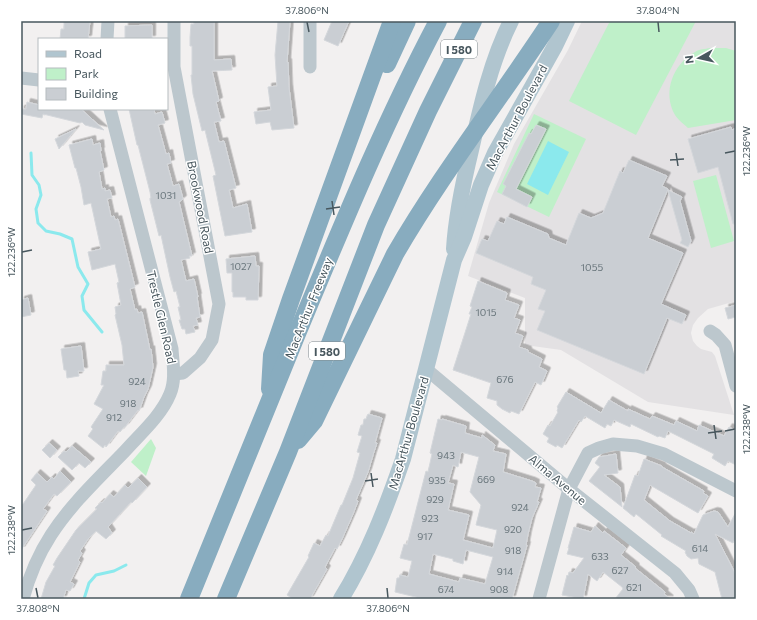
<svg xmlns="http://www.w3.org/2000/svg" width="757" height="620" viewBox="0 0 757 620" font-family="Commissioner,sans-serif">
<defs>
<filter id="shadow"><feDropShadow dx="3.5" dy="-3.5" stdDeviation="0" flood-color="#0004"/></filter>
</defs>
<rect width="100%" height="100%" fill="#f2f0f0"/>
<!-- education -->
<polygon fill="#e3e1e3" points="582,21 736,21 736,301 708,309 698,318 693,325 691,333 693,341 697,346 701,349 712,352 715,356 734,415 648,402 561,350 525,345 525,298 468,276 489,203 514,144 568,50"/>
<!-- green -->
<g fill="#bff0c9">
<polygon points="610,21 696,21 636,135 569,101"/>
<path d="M 710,48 L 726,48 L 736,51 L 736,120 L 688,128 C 684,124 678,120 675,115 C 662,92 673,64 695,52 C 699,49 705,49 710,48 Z"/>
<polygon points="534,114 586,139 549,217 497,192"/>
<polygon points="716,175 734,241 711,248 693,181"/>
<polygon points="151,439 156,448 146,476 131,462"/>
</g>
<!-- water -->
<polygon fill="#8be9ed" points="548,141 569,152 548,195 527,184"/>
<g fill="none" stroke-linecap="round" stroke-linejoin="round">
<!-- stream -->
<g stroke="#8be9ed" stroke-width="3">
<polyline points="31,153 32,175 39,185 41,195 36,209 38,223 46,231 60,234 72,239 78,267 88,284 82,296 84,310 102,332"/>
<polyline points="84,599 89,583 96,575 114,571 126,565"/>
</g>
</g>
<!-- building -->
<g fill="#caced3" stroke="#d4d7db" fill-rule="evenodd" filter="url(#shadow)">
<polygon points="64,21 90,21 88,39 60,39 61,29 64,29"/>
<polygon points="194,21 214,21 214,60 231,59 232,70 212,71 219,101 216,102 221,121 214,122 219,142 224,141 236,188 229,190 233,208 247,204 252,232 225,236 213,176 216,175 205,130 202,131 193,94 191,75 192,75 192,46 190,46 190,37 191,24 194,24"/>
<polygon points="278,21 290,21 287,62 288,62 289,88 294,128 272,130 270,122 256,124 254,112 271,110 268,87 277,86 275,55"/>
<polygon points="332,21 349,21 338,46 324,40"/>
<polygon points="152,25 152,39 125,39 125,26"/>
<polygon points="27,102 39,105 39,109 81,109 104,130 85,125 82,122 80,123 43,114 42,118 21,114 21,109 26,109"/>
<polygon points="129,109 154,109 155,114 162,112 165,123 158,125 166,154 169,153 171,163 167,164 173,186 179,184 183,199 179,202 192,256 189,256 190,258 181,260 186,281 194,279 198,297 197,297 200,317 196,318 198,325 193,326 195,332 186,334 185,329 182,329 179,320 181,320 178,307 180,307 176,291 174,292 170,277 161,235 159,236 150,200 150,198 151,198 150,192 138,145 137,145"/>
<polygon points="536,125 546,129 516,189 532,197 527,207 502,194 506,186 503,184 529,133 531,134"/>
<polygon points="731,127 732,130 736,128 736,224 733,224 718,167 698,173 688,139"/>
<polygon points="76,129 59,149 55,139"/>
<polygon points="92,139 93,145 100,143 101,151 100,151 104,170 99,172 102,189 105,188 105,191 110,190 112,198 107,199 111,217 114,216 115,220 118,219 135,287 130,289 135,310 137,309 138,313 142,312 150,350 151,349 153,367 148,389 144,397 139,411 138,410 125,427 124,427 120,432 118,431 106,447 105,445 103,448 88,436 93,429 91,427 103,409 94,404 104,385 101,385 103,371 106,371 106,365 124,365 122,345 115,315 116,314 115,307 121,305 117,283 119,282 115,264 92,270 88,252 101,249 91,203 84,205 81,187 76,168 75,168 69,145"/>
<polygon points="629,160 667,176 662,186 668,189 648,238 683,253 661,304 686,315 682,324 667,318 644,374 537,330 545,311 538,309 546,290 531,284 533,277 476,253 482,239 488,241 497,221 504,224 507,217 548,234 549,238 566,245 579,213 591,218 603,213 620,171 623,173"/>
<polygon points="668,190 682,197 680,201 691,241 688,247 680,243 682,240"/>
<polygon points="255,256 256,266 259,266 258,300 246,300 246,297 233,297 233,292 232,292 232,273 227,273 226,259"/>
<polygon points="478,281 507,293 505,300 519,305 514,318 520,320 515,333 523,336 519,347 528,350 528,352 542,359 539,367 547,371 541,385 535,382 519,414 511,411 510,413 502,409 497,405 497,401 487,398 491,383 453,370 471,314 469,314 472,307 470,306"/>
<polygon points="28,298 31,315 21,317 21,300"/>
<polygon points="736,305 736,317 728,319 725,308"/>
<polygon points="81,346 84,371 78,371 79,376 67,378 66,370 64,370 61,349"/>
<polygon points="566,392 601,413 609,400 628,411 628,409 650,419 652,416 674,425 676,421 697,431 699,425 724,436 729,427 736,431 736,465 728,461 725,466 712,458 714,454 668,431 665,438 659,436 658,437 631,424 630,427 614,420 611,426 607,424 605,428 585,416 581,422 579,420 562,448 557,445 556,447 547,442 549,438 543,434 548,425 550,426 558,412 557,411 558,408 557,407"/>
<polygon points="368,414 382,418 375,443 377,443 373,455 368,472 356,500 358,501 353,514 342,539 337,549 335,548 325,567 327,569 310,599 293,599 287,595 309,557 308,556 314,543 320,546 326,535 328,536 341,505 342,505 353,478 360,453 357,452 362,436 358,435 361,425 363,425 364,419 366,419"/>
<path d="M 438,419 L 442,420 L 442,419 L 466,426 L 465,433 L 482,438 L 482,435 L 495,445 L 493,451 L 506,454 L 503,472 L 532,481 L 536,483 L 535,487 L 541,488 L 537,502 L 539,502 L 532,518 L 528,534 L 526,545 L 527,545 L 512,599 L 424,599 L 395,592 L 397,578 L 399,578 L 400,575 L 408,577 L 412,561 L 400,558 L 404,544 L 407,545 L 426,471 L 428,472 L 432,454 L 430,453 ZM 461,452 L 479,457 L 470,492 L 481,505 L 476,525 L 497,530 L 493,548 L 463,540 L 469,515 L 448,510 L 454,484 L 448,483 L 453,465 L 458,467 ZM 466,550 L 493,557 L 485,584 L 460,578 L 459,582 L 429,574 L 433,554 L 453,559 L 453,561 L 463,564 Z"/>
<polygon points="49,443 57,450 50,458 42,450"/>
<polygon points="72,446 91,462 85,468 79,463 72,470 58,457 64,451 66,452"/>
<polygon points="616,454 618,473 604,475 620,487 622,507 589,481 600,467 595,463 599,457"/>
<polygon points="644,459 662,466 662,467 704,491 703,493 708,496 698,513 650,485 644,500 670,521 691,533 691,532 694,534 703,515 714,511 718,512 728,527 736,512 736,537 733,543 715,534 736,575 736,599 722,599 715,572 699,564 698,558 691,559 687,556 685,552 686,551 661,536 662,535 636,514 634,517 623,508 635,475 638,476"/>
<polygon points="60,471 71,482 57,496 54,494 43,509 47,511 21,550 21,507 36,485 31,480 37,473 47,482 52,477 54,479"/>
<polygon points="138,478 147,487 132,503 131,502 108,527 112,533 106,539 96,531 88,539 80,551 82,553 78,560 80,562 70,582 74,584 70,591 66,590 63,599 41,599 46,582 55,566 53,565 57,558 76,530 97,509 95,508 101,502 102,503 110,494 114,497 125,485 128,488"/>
<polygon points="595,526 603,533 604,531 626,548 621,555 636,567 635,568 665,592 664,594 670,599 615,599 623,589 622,587 603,572 597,581 588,574 583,599 562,595 567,575 568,576 569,572 573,573 584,558 567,554 569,548 568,548 574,527 591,532"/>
</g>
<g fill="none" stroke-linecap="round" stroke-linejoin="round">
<!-- minor -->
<g stroke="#bcc7cd" stroke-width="13">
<polyline points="310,21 310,67"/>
<polyline points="107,39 108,21"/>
<polyline points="21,78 39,80"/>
<polyline points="710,331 716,335 725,345 736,386"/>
<polyline points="426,369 569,489 675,573 689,590 693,599"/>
<polyline points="174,374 183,373 200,358 212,340 219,304 174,67 174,21"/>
<path d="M 23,599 C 29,577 38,555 51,535 C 71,504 99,478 125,451 C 140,434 161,416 170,394 C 176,380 173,364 172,349 L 110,109"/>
<polyline points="539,599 569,489 588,453 599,448 613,444 637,446 664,454 736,491"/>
</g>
<!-- major -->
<g stroke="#b0c5cf" stroke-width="16">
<path d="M 454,249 C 456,215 463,183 471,150 C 481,106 491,61 511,21"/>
<path d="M 341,599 C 368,555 386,508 403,459 L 454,260 L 464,237 L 481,185 L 495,153 L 555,46 L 567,21"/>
</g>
<!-- highway -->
<g stroke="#88acbf" stroke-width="18">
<polyline points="387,64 407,21"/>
<polyline points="270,389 272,355 291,299 392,21"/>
<path d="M 298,440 L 314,421 L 395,254 C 442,173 500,99 551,21"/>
<path d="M 189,599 C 224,513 259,427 294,341 C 339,233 383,125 438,21"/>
<polyline points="226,599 288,452 376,225 428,111 473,21"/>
</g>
</g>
<!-- ticks -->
<path fill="none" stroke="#48575e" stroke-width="1.5" d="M 307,22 L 309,32M 658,22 L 659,32M 676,153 L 678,166M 725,153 L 735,151M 670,160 L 684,159M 332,201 L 334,215M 326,209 L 340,207M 22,252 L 32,250M 714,425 L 716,439M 725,431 L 735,429M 708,433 L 722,431M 371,473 L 373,487M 365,481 L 378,479M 22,530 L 32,528M 36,588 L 38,598M 387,588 L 388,598"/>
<g text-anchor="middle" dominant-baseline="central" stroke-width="3" stroke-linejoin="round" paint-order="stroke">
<!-- number labels -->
<g font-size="10" fill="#68757b">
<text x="166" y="195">1031</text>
<text x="241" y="266">1027</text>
<text x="592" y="267">1055</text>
<text x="486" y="312">1015</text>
<text x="505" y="379">676</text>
<text x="137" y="381">924</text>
<text x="128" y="403">918</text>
<text x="114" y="417">912</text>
<text x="446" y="455">943</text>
<text x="486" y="479">669</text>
<text x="437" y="480">935</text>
<text x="435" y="499">929</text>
<text x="520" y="507">924</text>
<text x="430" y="518">923</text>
<text x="513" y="529">920</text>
<text x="425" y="536">917</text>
<text x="700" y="548">614</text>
<text x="513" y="550">918</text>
<text x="600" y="556">633</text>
<text x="620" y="570">627</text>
<text x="505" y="571">914</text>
<text x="634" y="587">621</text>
<text x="446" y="589">674</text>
<text x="499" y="589">908</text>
</g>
<!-- shield labels -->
<g fill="#fff" stroke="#7f898e" stroke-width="1">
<rect x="441" y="40" width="36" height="18" rx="3"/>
<rect x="309" y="342" width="36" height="18" rx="3"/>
</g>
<g font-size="11" font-weight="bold" fill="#48575e">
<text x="459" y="49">I 580</text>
<text x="327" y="351">I 580</text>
</g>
<!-- street labels -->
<g font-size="12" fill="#48575e" stroke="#fff">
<text transform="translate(516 117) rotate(-62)">MacArthur Boulevard</text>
<text transform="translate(201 207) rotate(79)">Brookwood Road</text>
<text transform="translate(308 308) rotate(-68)">MacArthur Freeway</text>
<text transform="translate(162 317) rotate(77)">Trestle Glen Road</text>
<text transform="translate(408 433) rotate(-74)">MacArthur Boulevard</text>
<text transform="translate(558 479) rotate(40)">Alma Avenue</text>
</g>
</g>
<!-- border -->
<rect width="757" height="620" fill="none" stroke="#ffffff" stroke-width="44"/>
<!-- legend -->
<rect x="38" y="38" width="130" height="72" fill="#ffffff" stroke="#b6bcbf"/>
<rect x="46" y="51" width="20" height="6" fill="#b0c5cf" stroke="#b6bcbf"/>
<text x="74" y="58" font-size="12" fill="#48575e">Road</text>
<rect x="46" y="68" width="20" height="12" fill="#bff0c9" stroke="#b6bcbf"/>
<text x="74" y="78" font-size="12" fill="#48575e">Park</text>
<rect x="46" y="88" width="20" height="12" fill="#caced3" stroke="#b6bcbf"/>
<text x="74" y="98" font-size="12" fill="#48575e">Building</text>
<!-- north arrow -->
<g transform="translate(699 58) rotate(262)" stroke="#ffffff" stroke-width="3" paint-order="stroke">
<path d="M0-3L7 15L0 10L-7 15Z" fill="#48575e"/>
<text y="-6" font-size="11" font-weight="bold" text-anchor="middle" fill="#48575e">N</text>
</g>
<rect x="22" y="22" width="713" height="576" fill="none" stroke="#48575e" stroke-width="1.5"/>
<g font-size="10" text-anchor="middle" fill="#48575e">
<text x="307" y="14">37.806°N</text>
<text x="658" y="14">37.804°N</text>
<text transform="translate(746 151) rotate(-90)" y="4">122.236°W</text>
<text transform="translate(11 252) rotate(-90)" y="4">122.236°W</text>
<text transform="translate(746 429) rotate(-90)" y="4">122.238°W</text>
<text transform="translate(11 530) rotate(-90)" y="4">122.238°W</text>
<text x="38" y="612">37.808°N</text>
<text x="388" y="612">37.806°N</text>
</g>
</svg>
